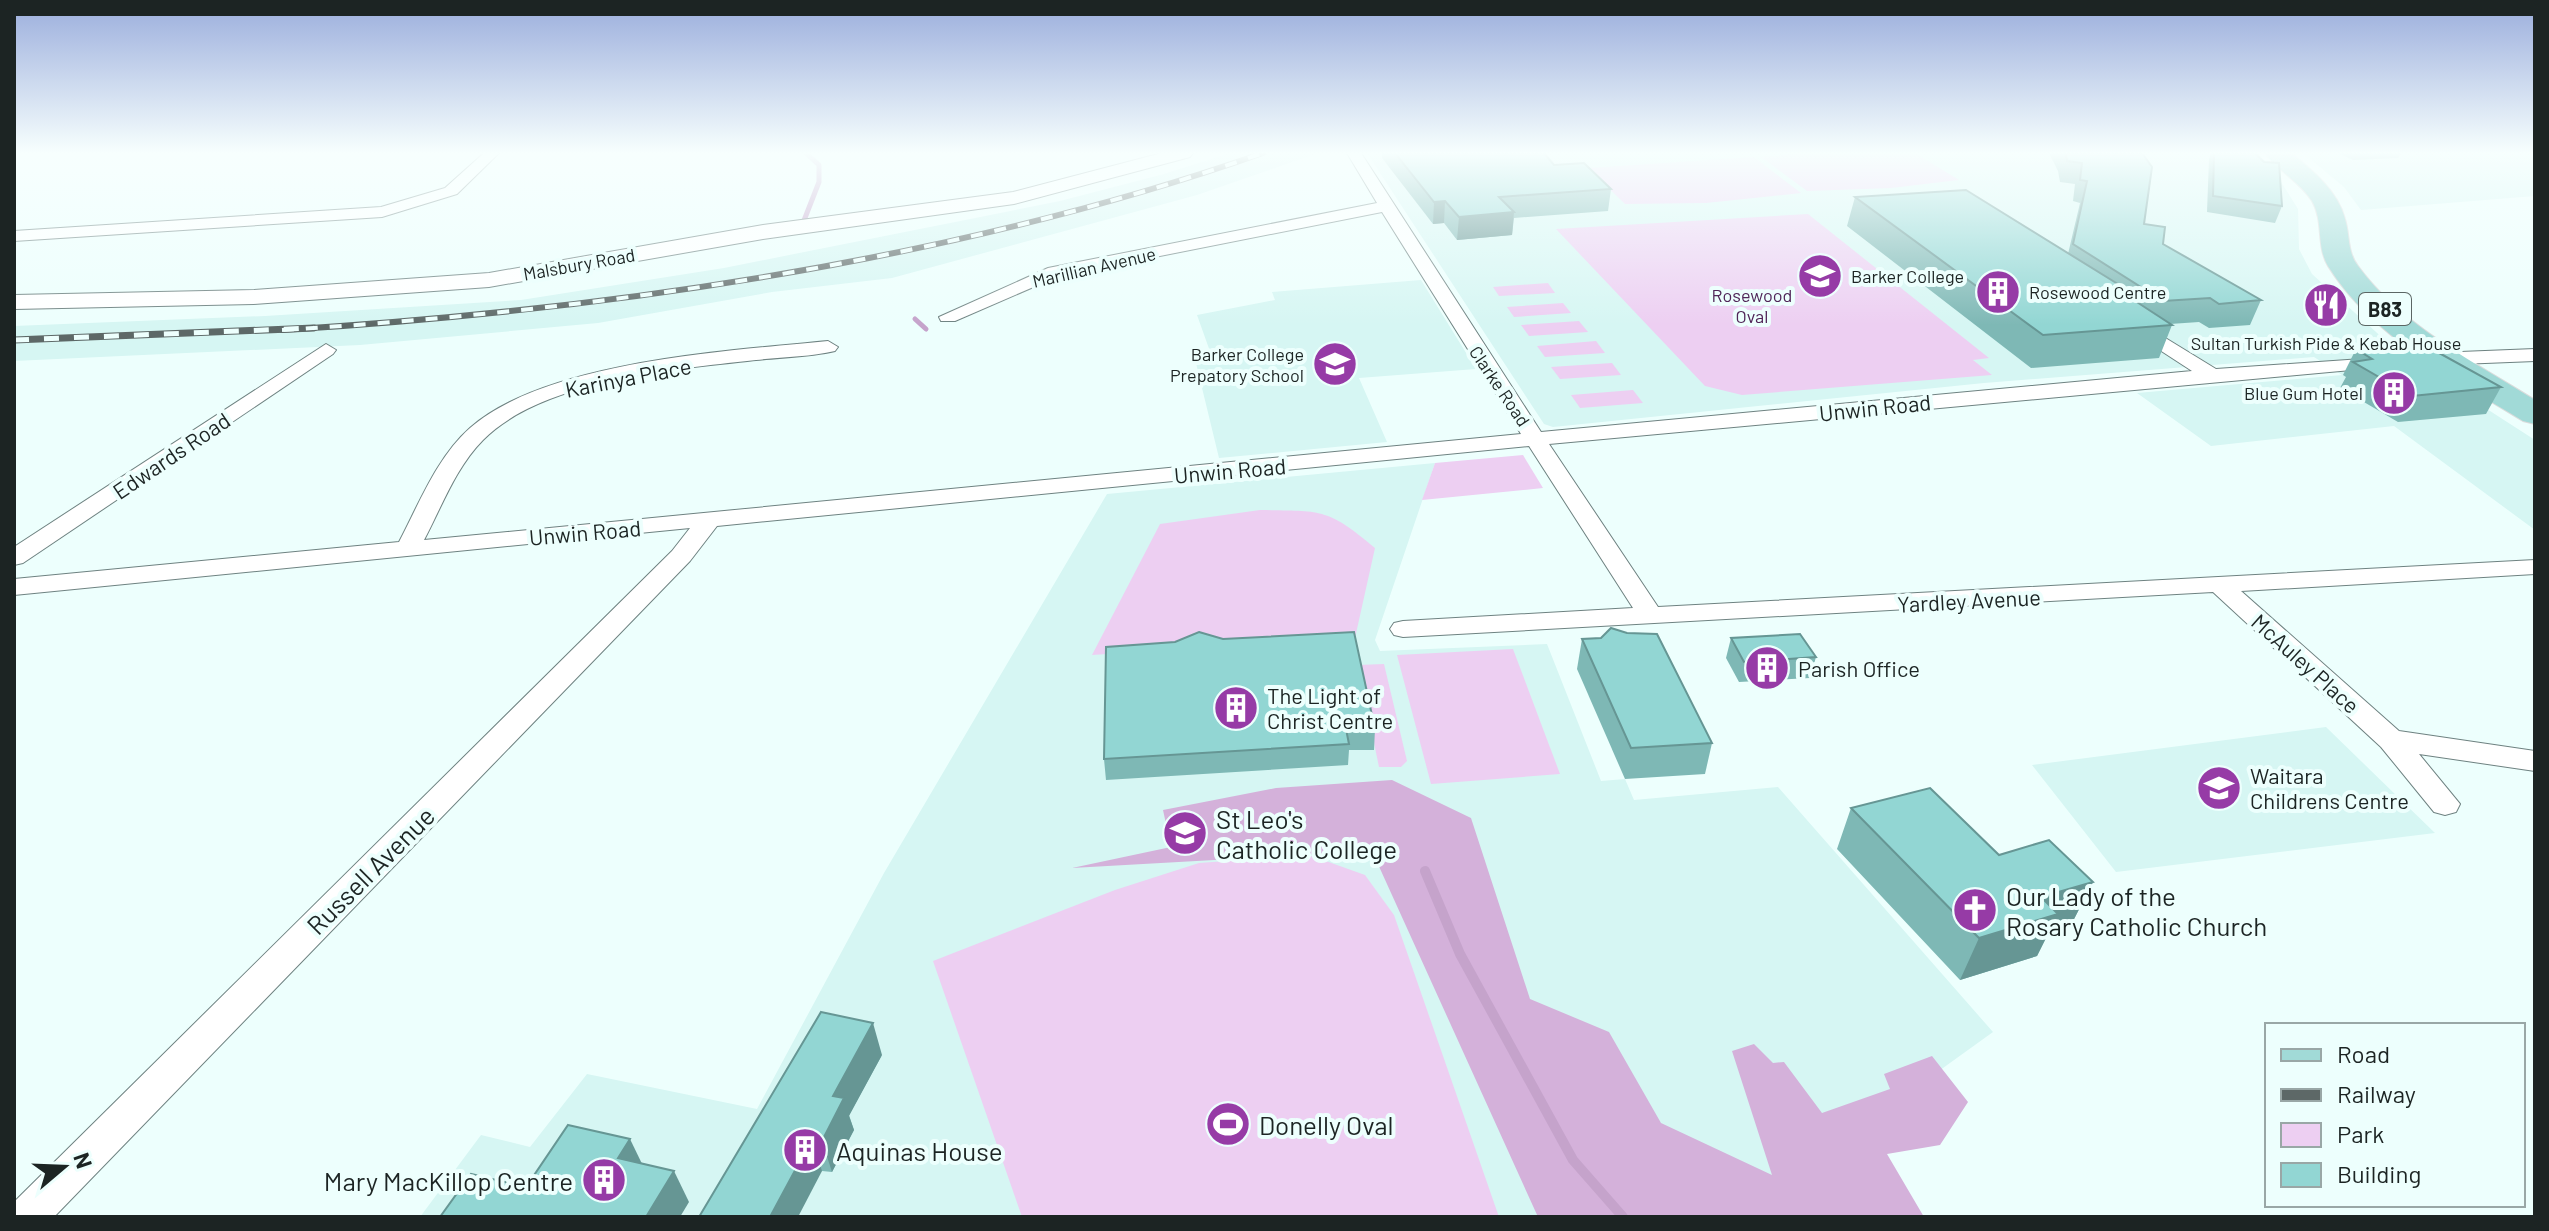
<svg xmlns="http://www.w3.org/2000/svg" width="2549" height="1231" viewBox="0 0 2549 1231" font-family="Barlow,sans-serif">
<rect width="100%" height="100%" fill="#edfffd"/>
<!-- built -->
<g fill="#d6f6f3">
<polygon points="1230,153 1318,153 1197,195 892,278 772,292 598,323 360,345 14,361 14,326 265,316 521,300 724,268 1060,201 1164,174"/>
<polygon points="1367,153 2251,153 2273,169 2298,209 2299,249 2312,274 2397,351 2535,440 2535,530 2394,426 2211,446 2137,393 2342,375 2314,357 1984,383 1553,427 1544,424"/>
<polygon points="2303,153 2535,153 2535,196 2361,210 2344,187"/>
<polygon points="1421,280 1476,369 1359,378 1387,442 1219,458 1195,359 1212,357 1197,315 1275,300 1272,292"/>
<polygon points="1435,463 1375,640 1380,651 1547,644 1601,781 1625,779 1634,800 1778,787 1993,1032 1775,1189 1792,1217 420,1217 481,1135 530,1147 587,1074 757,1109 884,873 1107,494"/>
<polygon points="2326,727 2435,833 2116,872 2032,765"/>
</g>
<!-- green -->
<g fill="#edcff2">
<polygon points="1811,153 1915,153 1959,180 1891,188 1807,191 1761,157"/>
<polygon points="1754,157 1801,193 1706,203 1625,204 1588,168"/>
<polygon points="1808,214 1989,358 1973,360 1992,375 1742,395 1705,386 1556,229"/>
<polygon points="1548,283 1555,293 1499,296 1493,287"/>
<polygon points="1563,303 1571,313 1514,317 1507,307"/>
<polygon points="1579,321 1588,332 1529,336 1521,325"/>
<polygon points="1596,341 1605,353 1545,357 1537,346"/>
<polygon points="1612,363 1621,375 1560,379 1551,367"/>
<polygon points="1633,390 1643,403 1580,408 1571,395"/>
<polygon points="1523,455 1543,488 1422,500 1435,463"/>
<path d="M 1260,510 C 1320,511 1327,507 1375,548 L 1355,638 L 1092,655 L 1160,524 Z"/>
<polygon points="1513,649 1560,774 1431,784 1397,655"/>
<polygon points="1384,664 1407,761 1401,767 1379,767 1358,665"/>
<polygon points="1309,855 1365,875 1394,915 1499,1217 1022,1217 933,961 1115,890 1199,863"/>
</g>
<!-- forest -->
<polygon fill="#d4b1da" points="1392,780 1471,818 1530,999 1609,1032 1661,1123 1772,1175 1732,1051 1754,1044 1773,1063 1784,1062 1822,1113 1890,1089 1884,1074 1932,1056 1968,1102 1940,1145 1887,1154 1924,1217 1538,1217 1372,851 1072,868 1171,847 1163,810 1276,788"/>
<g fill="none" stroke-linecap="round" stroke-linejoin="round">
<!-- stream-far1 -->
<g stroke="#c5a3cb" stroke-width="5">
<polyline points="803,223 819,182 819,165 806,153"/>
<polyline points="915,319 926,329"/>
</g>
<!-- stream -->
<polyline stroke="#c5a3cb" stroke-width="10" points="1425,871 1460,954 1573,1160 1623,1217"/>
<!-- minor casing -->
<g stroke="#6e8281" stroke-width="2">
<g id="minor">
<polygon points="484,153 499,153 457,194 382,217 14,241 14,231 381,207 445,188"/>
<path d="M 1347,153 L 1361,153 L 1541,432 L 2192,371 L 2129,330 L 2127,326 L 2136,320 L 2216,369 L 2391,357 L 2394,361 L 2391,365 L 2384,367 L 1549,444 L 1658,607 L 2535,560 L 2535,574 L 2241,591 L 2399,731 L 2535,751 L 2535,771 L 2419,754 L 2460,804 L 2456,812 L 2445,815 L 2434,812 L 2381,747 L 2213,592 L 1403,637 L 1394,635 L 1390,629 L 1394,623 L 1403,621 L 1633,608 L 1529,446 L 717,526 L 690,561 L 54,1217 L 14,1217 L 14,1202 L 672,551 L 690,528 L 14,595 L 14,579 L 399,542 C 419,504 437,457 470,428 C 546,361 729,351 828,341 L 838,347 L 835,351 C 810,357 782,357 756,360 C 676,369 542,380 483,440 C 456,467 442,506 424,540 L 1521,434 L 1382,212 L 1059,276 L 955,321 L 941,321 L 939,317 L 1048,268 L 1377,203 Z"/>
<polygon points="326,344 336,350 333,354 23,563 14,565 14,547"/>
<polygon points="2535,349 2535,361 2435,365 2425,359 2435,353"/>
</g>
</g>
<!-- tertiary casing -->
<g stroke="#6e8281" stroke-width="2">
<polygon id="tertiary" points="1162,153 1193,153 1190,157 1014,204 763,239 489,287 254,304 14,309 14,295 254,290 489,273 763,225 1013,192"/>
</g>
<!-- primary casing -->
<g stroke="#dbdcdc" stroke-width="2">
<path id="primary" d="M 2265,153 L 2291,153 C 2312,170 2338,191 2345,219 C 2350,235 2347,252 2358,266 C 2401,325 2474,362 2535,400 L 2535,424 L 2523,421 C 2455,379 2371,336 2328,266 C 2316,246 2324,222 2312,201 C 2300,182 2278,171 2265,153 Z"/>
</g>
<!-- minor -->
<use href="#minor" fill="#fff" fill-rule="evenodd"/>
<!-- tertiary -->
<use href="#tertiary" fill="#fff" fill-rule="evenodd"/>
<!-- primary -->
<use href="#primary" fill="#a1dad7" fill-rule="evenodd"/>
<!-- rail-far1 casing -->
<g stroke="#5d6867" stroke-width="6">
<path id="rail-far1" d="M 282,330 C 607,310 955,261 1263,153"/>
</g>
<!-- rail casing -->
<g stroke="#5d6867" stroke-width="7">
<polyline id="rail" points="14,340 314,328"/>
</g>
<!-- rail-far1 -->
<use href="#rail-far1" stroke="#edfffd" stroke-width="4" stroke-dasharray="12" stroke-linecap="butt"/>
<!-- rail -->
<use href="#rail" stroke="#edfffd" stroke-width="5" stroke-dasharray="15" stroke-linecap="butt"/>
</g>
<!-- wall -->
<g fill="#7eb8b5">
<polygon points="1382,153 1544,153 1554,165 1611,189 1608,211 1514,218 1512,235 1457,240 1444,223 1433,224 1382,158"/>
<polygon points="2049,153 2142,153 2144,224 2163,244 2261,300 2250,325 2209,328 2199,322 2170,324 2172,325 2159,358 2031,368 1847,226 1855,197 2068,254 2080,203 2073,201 2075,184 2060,182 2058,171"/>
<polygon points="2211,153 2255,153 2264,162 2282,206 2275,223 2207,212 2209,159"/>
<polygon points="2338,153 2401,153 2398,158 2353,160"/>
<polygon points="2356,349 2501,387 2486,414 2398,422 2340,388 2346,377 2343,375"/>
<polygon points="1731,638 1816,657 1810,678 1739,682 1726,658"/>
<polygon points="1582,639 1712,743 1705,774 1625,779 1577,669"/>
<polygon points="1106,647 1375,729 1374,750 1349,750 1348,765 1106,780 1104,759"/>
<polygon points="1851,808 1999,855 2093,882 2072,923 2050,930 2037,956 1960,980 1837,849"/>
<polygon points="882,1055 849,1115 854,1130 832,1172 822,1171 699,1217"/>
</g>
<!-- shaded-wall -->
<g fill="#669694">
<polygon points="1445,201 1444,223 1433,224 1434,202"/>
<polygon points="1514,212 1512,235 1457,240 1459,217"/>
<polygon points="2093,882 2072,923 2050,930 2037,956 1960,980 1979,938 2041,897"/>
<polygon points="873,1023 882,1055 849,1116 854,1130 832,1172 822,1141 833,1096"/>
<polygon points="630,1139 645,1170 618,1158"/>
<polygon points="812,1139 822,1171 798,1217 770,1217"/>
<polygon points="674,1171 689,1202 680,1217 646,1217"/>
</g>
<!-- building -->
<g fill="#92d6d3" stroke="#669694" stroke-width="2">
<polygon points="1395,153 1544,153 1554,165 1584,163 1611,189 1499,197 1514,212 1459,217 1445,201 1434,202"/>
<polygon points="2066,153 2142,153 2152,167 2144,224 2165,227 2163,244 2261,300 2219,304 2210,298 2163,301 2073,244 2087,181 2080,180 2082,163 2067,161"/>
<polygon points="2214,153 2255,153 2264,162 2279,163 2282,206 2213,196"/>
<polygon points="1966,190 2134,294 2126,295 2172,325 2043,335 1855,197"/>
<polygon points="2421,343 2501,387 2412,396 2353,362 2372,359 2356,349"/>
<polygon points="1611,628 1627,633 1657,634 1712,743 1631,748 1582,639 1601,638"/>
<polygon points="1199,632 1223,639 1354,632 1375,729 1346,729 1349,744 1104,759 1106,647 1175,642"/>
<polygon points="1800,634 1816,657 1744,662 1731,638"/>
<polygon points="1930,788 1999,855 2049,840 2093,882 2041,897 2058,914 1979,938 1851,808"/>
<polygon points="821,1012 873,1023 833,1096 844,1098 822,1141 812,1139 770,1217 699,1217"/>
<polygon points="568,1125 630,1139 618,1158 674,1171 646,1217 440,1217 471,1174 526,1187"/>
</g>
<!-- sky -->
<linearGradient id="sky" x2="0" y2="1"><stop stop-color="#9aaddc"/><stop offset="0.47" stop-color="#f7fffe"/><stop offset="1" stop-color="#f7fffe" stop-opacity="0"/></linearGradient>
<rect width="2549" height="325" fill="url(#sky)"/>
<!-- icons -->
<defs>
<g id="school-disc" transform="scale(2.3)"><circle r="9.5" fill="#963ba6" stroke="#edfffd"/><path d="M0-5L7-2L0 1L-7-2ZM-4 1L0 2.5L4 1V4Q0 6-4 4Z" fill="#fff"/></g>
<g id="building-disc" transform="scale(2.3)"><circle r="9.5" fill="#963ba6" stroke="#edfffd"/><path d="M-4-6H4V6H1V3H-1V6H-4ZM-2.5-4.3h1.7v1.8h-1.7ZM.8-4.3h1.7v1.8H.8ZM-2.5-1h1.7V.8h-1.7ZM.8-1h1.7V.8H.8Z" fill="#fff"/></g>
<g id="restaurant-disc" transform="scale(2.3)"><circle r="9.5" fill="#963ba6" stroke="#edfffd"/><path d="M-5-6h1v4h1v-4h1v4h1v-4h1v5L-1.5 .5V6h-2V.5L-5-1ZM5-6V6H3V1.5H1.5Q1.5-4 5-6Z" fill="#fff"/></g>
<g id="church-disc" transform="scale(2.3)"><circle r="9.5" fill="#963ba6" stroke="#edfffd"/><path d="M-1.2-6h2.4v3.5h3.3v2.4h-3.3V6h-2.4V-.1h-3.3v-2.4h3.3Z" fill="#fff"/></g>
<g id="stadium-disc" transform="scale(2.3)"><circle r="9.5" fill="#963ba6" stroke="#edfffd"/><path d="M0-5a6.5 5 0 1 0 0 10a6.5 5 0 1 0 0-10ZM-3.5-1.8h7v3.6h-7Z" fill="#fff"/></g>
</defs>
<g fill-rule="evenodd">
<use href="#school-disc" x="1820" y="276"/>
<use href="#building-disc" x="1998" y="292"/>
<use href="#restaurant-disc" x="2326" y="305"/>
<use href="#school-disc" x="1335" y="364"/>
<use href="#building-disc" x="2394" y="393"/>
<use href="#building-disc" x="1767" y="668"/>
<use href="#building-disc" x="1236" y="708"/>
<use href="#school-disc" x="2219" y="788"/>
<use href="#school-disc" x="1185" y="833"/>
<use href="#church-disc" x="1975" y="910"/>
<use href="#stadium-disc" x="1228" y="1124"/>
<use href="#building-disc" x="805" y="1150"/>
<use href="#building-disc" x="604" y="1180"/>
</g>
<g text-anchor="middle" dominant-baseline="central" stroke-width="8" stroke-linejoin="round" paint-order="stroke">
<!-- far-street labels -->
<g font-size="18" fill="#1c2423" stroke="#edfffd">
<text transform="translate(579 264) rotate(-10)">Malsbury Road</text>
<text transform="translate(1094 267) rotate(-13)">Marillian Avenue</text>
<text transform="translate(1500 386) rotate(56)">Clarke Road</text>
</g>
<!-- far-poi labels -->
<g font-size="18" fill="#1c2423" stroke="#edfffd" text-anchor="start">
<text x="1851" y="276">Barker College</text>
<text x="2029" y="292">Rosewood Centre</text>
<text x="2326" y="343" text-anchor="middle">Sultan Turkish Pide &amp; Kebab House</text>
<text x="1304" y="354" text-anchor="end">Barker College<tspan x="1304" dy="21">Prepatory School</tspan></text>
<text x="2363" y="393" text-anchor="end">Blue Gum Hotel</text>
</g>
<!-- far-park labels -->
<g font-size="18" fill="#502558" stroke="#edfffd">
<text x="1752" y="295">Rosewood<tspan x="1752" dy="21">Oval</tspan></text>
</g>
<!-- shield labels -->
<rect fill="#edfffd" stroke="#5b6664" stroke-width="2" x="2359" y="293" width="52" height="32" rx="6"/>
<g font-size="20" font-weight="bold" fill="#1c2423">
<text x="2385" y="309">B83</text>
</g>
<!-- street labels -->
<g font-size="22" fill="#1c2423" stroke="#edfffd">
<text transform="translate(628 377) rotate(-11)">Karinya Place</text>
<text transform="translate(1875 407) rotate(-6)">Unwin Road</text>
<text transform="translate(171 455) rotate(-34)">Edwards Road</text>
<text transform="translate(1230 470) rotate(-5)">Unwin Road</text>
<text transform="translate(585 532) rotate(-5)">Unwin Road</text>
<text transform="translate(1969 600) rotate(-3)">Yardley Avenue</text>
<text transform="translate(2306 663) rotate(42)">McAuley Place</text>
</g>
<!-- poi labels -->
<g font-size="22" fill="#1c2423" stroke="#edfffd" text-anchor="start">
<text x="1798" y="668">Parish Office</text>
<text x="1267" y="695">The Light of<tspan x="1267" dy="25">Christ Centre</tspan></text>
<text x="2250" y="775">Waitara<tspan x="2250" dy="25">Childrens Centre</tspan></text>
</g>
<!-- near-poi labels -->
<g font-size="26" fill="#1c2423" stroke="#edfffd" text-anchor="start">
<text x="1216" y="818">St Leo's<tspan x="1216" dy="30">Catholic College</tspan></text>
<text x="2006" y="895">Our Lady of the<tspan x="2006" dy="30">Rosary Catholic Church</tspan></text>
<text x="1259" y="1124">Donelly Oval</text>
<text x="836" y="1150">Aquinas House</text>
<text x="573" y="1180" text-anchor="end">Mary MacKillop Centre</text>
</g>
<!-- near-street labels -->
<g font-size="26" fill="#1c2423" stroke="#edfffd">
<text transform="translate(370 870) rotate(-45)">Russell Avenue</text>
</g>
</g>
<!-- border -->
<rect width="2549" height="1231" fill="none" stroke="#1c2423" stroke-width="32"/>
<!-- legend -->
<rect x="2265" y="1023" width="260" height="184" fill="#edfffd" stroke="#99a7a6" stroke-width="2"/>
<rect x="2281" y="1049" width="40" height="12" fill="#a1dad7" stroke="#99a7a6" stroke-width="2"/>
<text x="2337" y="1063" font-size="24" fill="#1c2423">Road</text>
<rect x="2281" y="1089" width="40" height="12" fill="#5d6867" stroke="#99a7a6" stroke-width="2"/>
<text x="2337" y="1103" font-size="24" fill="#1c2423">Railway</text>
<rect x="2281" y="1123" width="40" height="24" fill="#edcff2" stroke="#99a7a6" stroke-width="2"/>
<text x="2337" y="1143" font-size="24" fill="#1c2423">Park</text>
<rect x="2281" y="1163" width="40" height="24" fill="#92d6d3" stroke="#99a7a6" stroke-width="2"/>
<text x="2337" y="1183" font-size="24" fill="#1c2423">Building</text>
<!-- north arrow -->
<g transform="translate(64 1167) rotate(71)" stroke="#edfffd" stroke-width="6" paint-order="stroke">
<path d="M0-6L14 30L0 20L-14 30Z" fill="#1c2423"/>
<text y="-12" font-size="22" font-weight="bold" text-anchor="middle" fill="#1c2423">N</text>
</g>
</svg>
